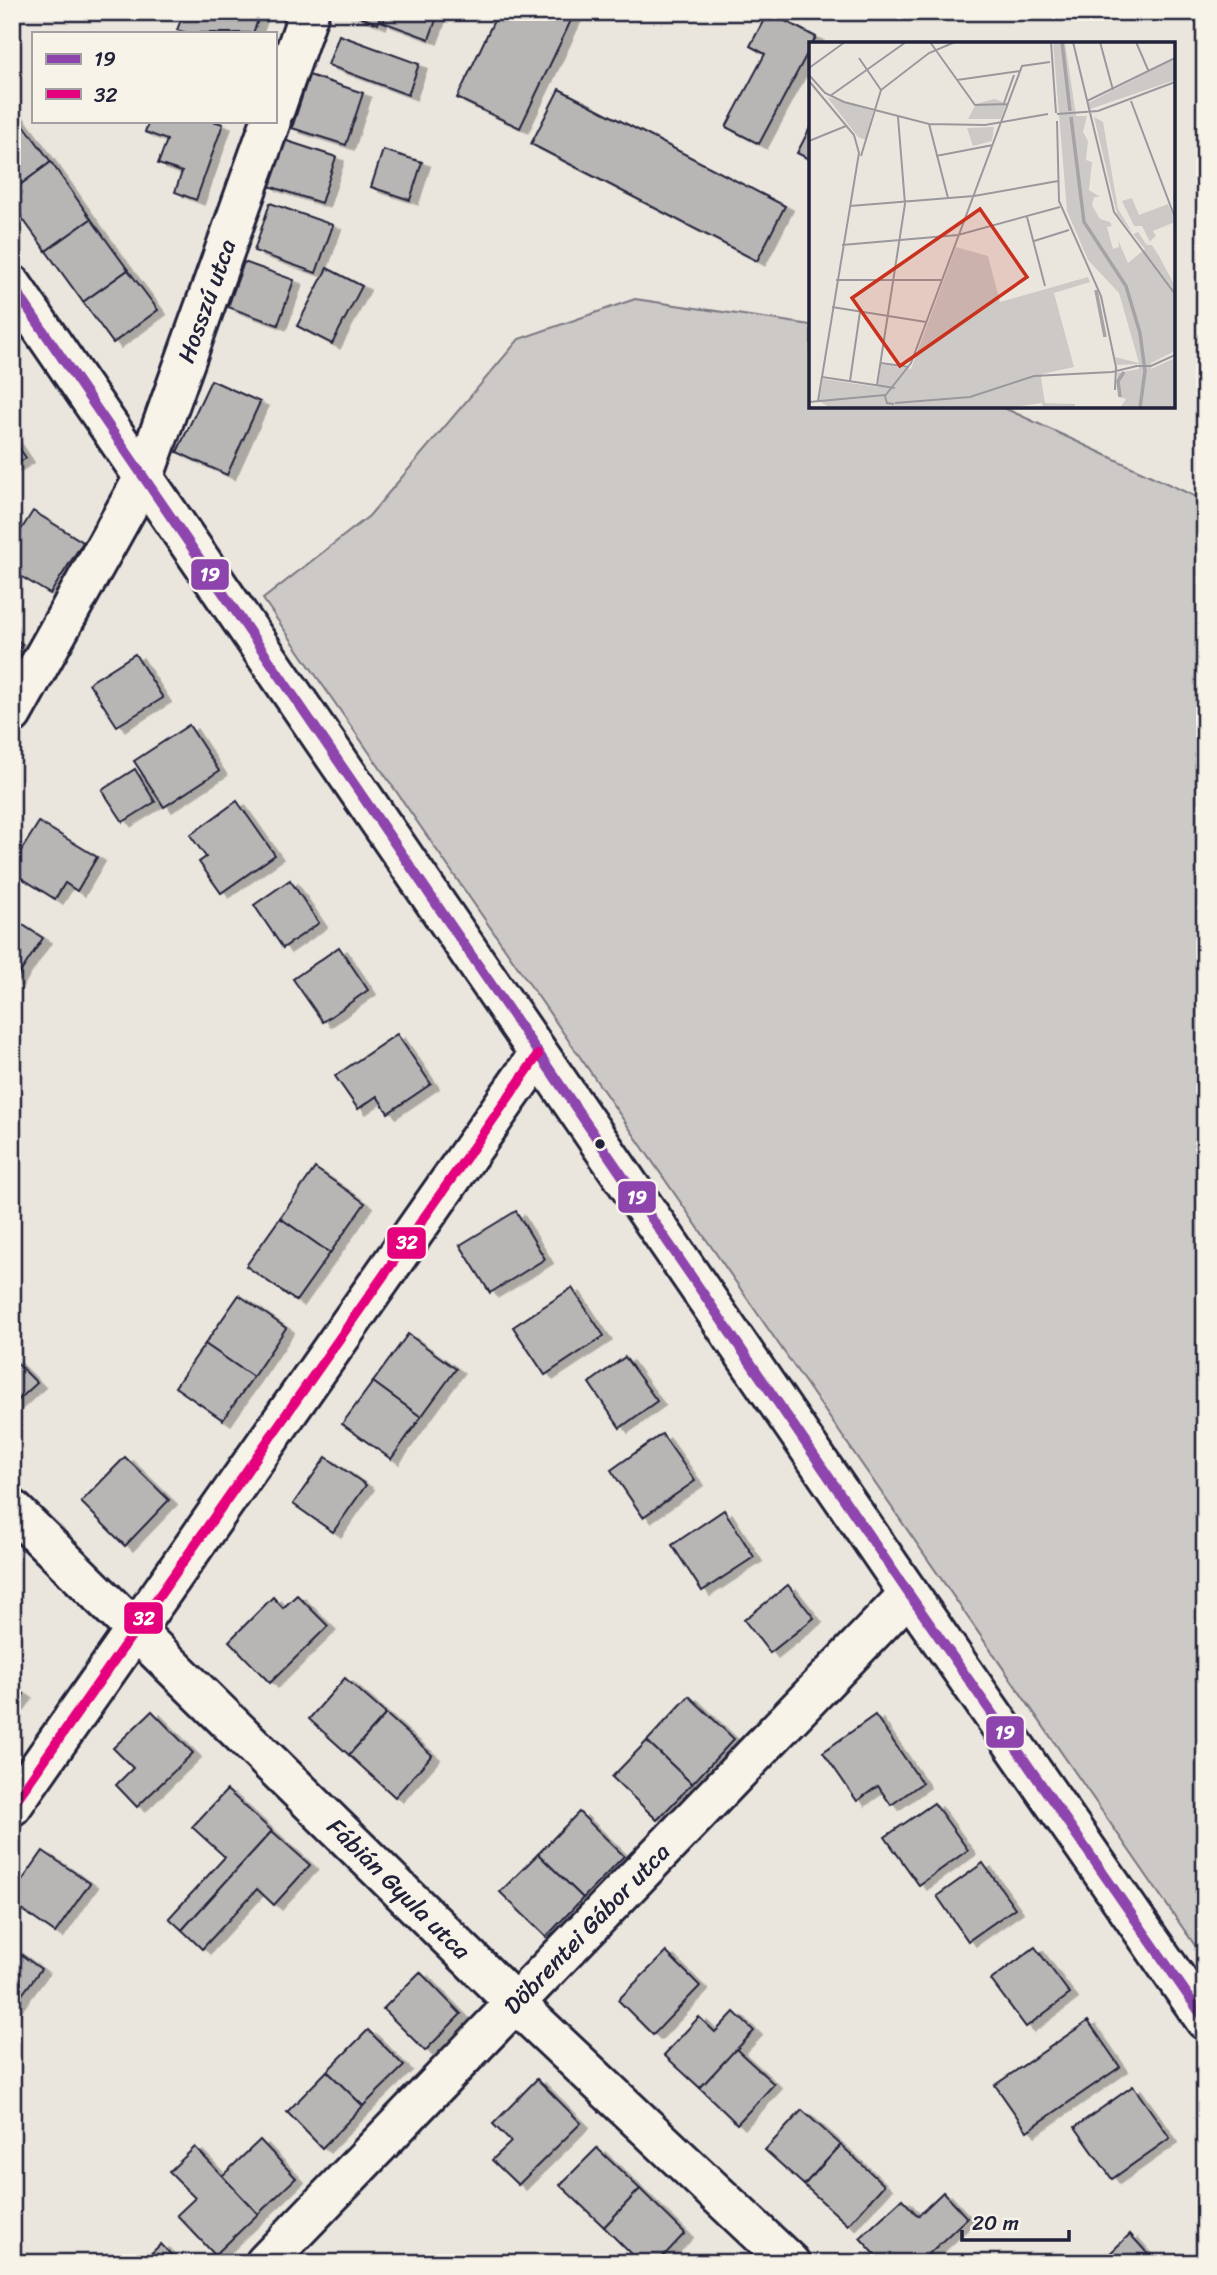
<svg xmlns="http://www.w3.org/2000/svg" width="1217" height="2275" viewBox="0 0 1217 2275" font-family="Sriracha,sans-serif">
<defs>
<filter id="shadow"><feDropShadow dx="8" dy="4.5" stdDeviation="0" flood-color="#0004"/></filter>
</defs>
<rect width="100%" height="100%" fill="#eae6de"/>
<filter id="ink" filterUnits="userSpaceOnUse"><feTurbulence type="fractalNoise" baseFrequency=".0143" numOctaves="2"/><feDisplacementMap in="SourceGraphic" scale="14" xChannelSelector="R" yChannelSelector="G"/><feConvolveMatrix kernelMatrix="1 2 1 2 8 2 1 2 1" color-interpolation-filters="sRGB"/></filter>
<g filter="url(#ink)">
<!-- grass -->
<polygon fill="#cdc9c6" stroke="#787680" stroke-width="2" points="635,299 811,325 811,406 1000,406 1205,501 1205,1960 263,599 369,516 519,339"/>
<!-- building -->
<g fill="#b8b6b5" stroke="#22223b" stroke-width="2" filter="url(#shadow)">
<polygon points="184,12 261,12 253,33 187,33 177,30"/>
<polygon points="348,12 382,12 378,24"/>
<polygon points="387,12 439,12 429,39 383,22"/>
<polygon points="498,12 575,12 520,128 457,98"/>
<polygon points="768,12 816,37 759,144 726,127 765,54 750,46"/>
<polygon points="339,35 419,64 408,95 328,65"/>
<polygon points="309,75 363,93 346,145 292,128"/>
<polygon points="559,89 785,206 757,261 531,144"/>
<polygon points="15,113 51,162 12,191 12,115"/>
<polygon points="149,121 213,121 223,124 196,200 175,192 182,172 158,164 167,140 145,132"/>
<polygon points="811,126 811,160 797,153"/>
<polygon points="284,140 336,157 321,203 269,186"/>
<polygon points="383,150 422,162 410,200 371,187"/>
<polygon points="51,162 91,219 46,251 12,204 12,191"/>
<polygon points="270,203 333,225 316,273 254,251"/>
<polygon points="91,219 128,270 83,302 46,251"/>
<polygon points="244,262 294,280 278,325 228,307"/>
<polygon points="327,268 362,286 332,344 297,326"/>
<polygon points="128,270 158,310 113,343 83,302"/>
<polygon points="211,380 260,402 227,475 177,452"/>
<polygon points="12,437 26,458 12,467"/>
<polygon points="33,511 83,542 50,594 12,571 12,544"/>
<polygon points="12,637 22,644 12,659"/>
<polygon points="135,654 163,698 117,726 89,683"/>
<polygon points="189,725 219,771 164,807 134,761"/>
<polygon points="135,769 155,802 123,822 102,790"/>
<polygon points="237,801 275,855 221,893 199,862 206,857 190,835"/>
<polygon points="39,822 97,857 77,891 65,883 55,899 12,872 12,865"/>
<polygon points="290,880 319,923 283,948 254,905"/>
<polygon points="12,918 43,938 14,982 12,981"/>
<polygon points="339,947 368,990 323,1022 293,979"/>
<polygon points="397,1034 431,1084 388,1113 377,1096 358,1109 335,1076"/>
<polygon points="315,1168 365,1203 330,1253 280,1218"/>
<polygon points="516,1211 545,1259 490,1293 460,1245"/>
<polygon points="280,1218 330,1253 296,1301 246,1266"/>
<polygon points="572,1288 604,1336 545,1375 513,1327"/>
<polygon points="239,1295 286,1328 253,1377 205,1344"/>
<polygon points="408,1334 456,1369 421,1417 373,1382"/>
<polygon points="205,1344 253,1377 223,1420 175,1387"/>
<polygon points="625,1357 657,1401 620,1428 589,1383"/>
<polygon points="12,1358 37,1383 12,1406"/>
<polygon points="373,1382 421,1417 391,1459 342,1424"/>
<polygon points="662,1434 695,1481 643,1517 611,1470"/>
<polygon points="125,1457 169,1500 125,1546 81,1502"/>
<polygon points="326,1457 366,1485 333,1532 293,1504"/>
<polygon points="724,1510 754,1557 702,1591 672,1545"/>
<polygon points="788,1585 814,1618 770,1653 744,1620"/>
<polygon points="297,1595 328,1626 270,1683 229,1641 273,1597 283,1608"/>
<polygon points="345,1678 386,1714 349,1755 309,1719"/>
<polygon points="12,1686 24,1694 12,1711"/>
<polygon points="689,1696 734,1739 692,1784 647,1741"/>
<polygon points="152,1711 193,1753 137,1807 116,1785 133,1768 113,1748"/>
<polygon points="386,1714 432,1755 395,1797 349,1755"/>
<polygon points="875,1715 922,1783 891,1805 878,1786 857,1801 823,1752"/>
<polygon points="647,1741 692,1784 657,1820 612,1777"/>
<polygon points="227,1790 272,1831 182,1930 169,1918 225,1857 192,1827"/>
<polygon points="934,1803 968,1850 919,1885 885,1837"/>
<polygon points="579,1812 624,1856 583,1898 538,1854"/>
<polygon points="272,1831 310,1865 274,1905 257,1889 202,1949 182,1930"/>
<polygon points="43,1851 90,1883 55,1933 12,1903 12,1895"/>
<polygon points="538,1854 583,1898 546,1937 500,1892"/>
<polygon points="983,1863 1015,1908 968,1941 937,1896"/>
<polygon points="1035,1947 1070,1994 1026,2027 991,1980"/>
<polygon points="12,1948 41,1969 12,2008"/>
<polygon points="666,1952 700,1986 653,2035 618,2000"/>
<polygon points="420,1972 461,2014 425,2051 383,2009"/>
<polygon points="734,2012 754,2031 700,2088 664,2055 699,2017 715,2032"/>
<polygon points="1088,2021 1120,2067 1027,2131 995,2085"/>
<polygon points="368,2030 404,2066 363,2106 327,2071"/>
<polygon points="736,2049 774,2084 737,2124 700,2088"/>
<polygon points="327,2071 363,2106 322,2148 287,2112"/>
<polygon points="537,2079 581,2123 518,2185 492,2160 511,2142 493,2124"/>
<polygon points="1133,2086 1170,2138 1112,2179 1075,2127"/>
<polygon points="802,2110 841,2145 804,2185 765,2150"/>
<polygon points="260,2140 296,2178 258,2214 222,2176"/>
<polygon points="841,2145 884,2185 848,2225 804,2185"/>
<polygon points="195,2147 258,2214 215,2255 177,2215 195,2198 169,2172"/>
<polygon points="597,2148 640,2189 604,2227 560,2185"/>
<polygon points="640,2189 685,2233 657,2263 640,2263 604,2227"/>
<polygon points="943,2192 967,2218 919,2263 883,2263 860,2238 902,2199 918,2216"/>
<polygon points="1130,2234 1156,2263 1100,2263"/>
<polygon points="161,2244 179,2263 141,2263"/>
</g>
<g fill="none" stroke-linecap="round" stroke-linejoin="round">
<!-- minor casing -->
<g stroke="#22223b" stroke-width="44">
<g id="minor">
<polyline points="275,109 309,12"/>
<polyline points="12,285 909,1594 1205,2020"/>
<path id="s1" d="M 12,714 L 143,479 L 271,121"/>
<path id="s2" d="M 12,1509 L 515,2003 L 790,2263"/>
<polyline points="12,1806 538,1055"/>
<path id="s3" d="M 265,2263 L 909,1594"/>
</g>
</g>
<!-- minor -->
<use href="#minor" stroke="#f7f3e8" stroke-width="38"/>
<!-- bus-1 casing -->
<g stroke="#f7f3e8" stroke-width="16">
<polyline id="bus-1" points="12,285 909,1594 1205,2020"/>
</g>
<!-- bus-2 casing -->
<g stroke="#f7f3e8" stroke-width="16">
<polyline id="bus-2" points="12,1806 538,1055"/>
</g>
<!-- bus-1 -->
<use href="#bus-1" stroke="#8e44ad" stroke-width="10"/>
<!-- bus-2 -->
<use href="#bus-2" stroke="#e5007d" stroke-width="10"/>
</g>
</g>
<!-- markers -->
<circle fill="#22223b" stroke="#f7f3e8" stroke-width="2.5" cx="600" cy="1144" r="6"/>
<g text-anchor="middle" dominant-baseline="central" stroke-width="7" stroke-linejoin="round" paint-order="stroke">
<!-- street labels -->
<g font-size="24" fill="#22223b" stroke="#f7f3e8">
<text stroke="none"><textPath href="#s1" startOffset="458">Hosszú utca</textPath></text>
<text stroke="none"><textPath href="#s2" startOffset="542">Fábián Gyula utca</textPath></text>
<text stroke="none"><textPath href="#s3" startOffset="464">Döbrentei Gábor utca</textPath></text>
</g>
</g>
<!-- overview -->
<g transform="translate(809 42)">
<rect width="366" height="366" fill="#eae6de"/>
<path d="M 244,0 L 256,0 L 267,74 L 278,74 L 274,90 L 279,99 L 277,118 L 283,120 L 280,148 L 291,155 L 285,155 L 283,163 L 291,177 L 301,180 L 303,184 L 298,185 L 304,207 L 310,205 L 309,198 L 319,221 L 336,207 L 308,172 L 285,75 L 294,80 L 309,167 L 324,192 L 329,190 L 337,202 L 341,200 L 333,184 L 325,184 L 313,159 L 323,156 L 330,173 L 359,162 L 366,180 L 344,189 L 347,194 L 337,203 L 343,203 L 350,214 L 366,244 L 366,309 L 342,321 L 342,327 L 366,316 L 366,366 L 311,366 L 317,357 L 310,355 L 308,331 L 330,327 L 330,322 L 308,323 L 306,315 L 330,321 L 310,251 L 279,218 L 258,169 ZM 366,17 L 366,38 L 281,67 L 279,61 ZM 185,85 L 183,99 L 164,104 L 158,86 ZM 147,205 L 179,214 L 191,260 L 279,235 L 281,240 L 245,251 L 265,325 L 233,332 L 232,336 L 236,361 L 266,362 L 266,366 L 234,366 L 233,361 L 198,366 L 21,366 L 10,359 L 14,337 L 69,345 L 72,322 L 102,327 Z" fill="#cdc9c6"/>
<path d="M 261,312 L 262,317 L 209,329 L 220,333 L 208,336 L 207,354 L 221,346 L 216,357 L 202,356 L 200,335 L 207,325 Z" fill="#cdc9c6"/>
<path d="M 18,55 L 64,69 L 57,98 L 49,95 ZM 185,57 L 197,61 L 192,77 L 159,77 L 167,62 ZM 323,224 L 345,278 L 336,281 L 316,227 Z" fill="#cdc9c6"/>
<path fill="none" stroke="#a6a3a6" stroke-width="3.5" d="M 253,0 L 261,69M 262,75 L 275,180 L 317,244 L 331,291 L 336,329 L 331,366M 287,248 L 296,295M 311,355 L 309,339 L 315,330"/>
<path fill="none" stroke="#9a989d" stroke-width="2" d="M 121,0 L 166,63 L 199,62M 242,0 L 247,71M 264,0 L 305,170 L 366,252M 291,0 L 304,48M 327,0 L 340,30M 50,16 L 72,48M 0,26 L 36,0M 0,33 L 16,51 L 35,60 L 120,82 L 176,83 L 239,72M 148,38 L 211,29M 0,39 L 45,93 L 50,111 L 9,359M 21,54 L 97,0M 278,59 L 366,16M 322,59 L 366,176M 195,61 L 205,33M 248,72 L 289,69 L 366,40M 248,79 L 250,159 L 292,254 L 307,325 L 306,348M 120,82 L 139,156M 0,99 L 37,84M 52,114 L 72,48 L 120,11 L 146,0M 127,114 L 184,103M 41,164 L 165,154 L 249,139M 218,175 L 236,244M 225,199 L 260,188M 33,203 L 149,193 L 251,165M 27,238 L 133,238M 23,265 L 117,280M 72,321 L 100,325M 326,324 L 342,324 L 366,313M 13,335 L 86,346M 41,339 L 51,270M 68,343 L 96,162 L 89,75M 0,360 L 76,353M 86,361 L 161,355 L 225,334 L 303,330 L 328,324M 85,362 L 78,361 L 76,354 L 102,321 L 213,24 L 241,20"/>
<path fill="#c8321e" fill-opacity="0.15" stroke="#c8321e" stroke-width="3.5" d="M 171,167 L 218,235 L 91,324 L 43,256 Z"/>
<rect width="366" height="366" fill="none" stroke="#22223b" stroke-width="3.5"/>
</g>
<g stroke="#f7f3e8" stroke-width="2.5">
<rect x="190" y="558" width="40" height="33" rx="7" fill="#8e44ad"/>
<rect x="617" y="1180" width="40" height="34" rx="7" fill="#8e44ad"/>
<rect x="386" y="1226" width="41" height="34" rx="7" fill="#e5007d"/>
<rect x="123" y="1601" width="41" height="34" rx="7" fill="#e5007d"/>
<rect x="985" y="1715" width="40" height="34" rx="7" fill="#8e44ad"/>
</g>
<g font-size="19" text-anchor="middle" font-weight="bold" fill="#fff">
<text x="210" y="581">19</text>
<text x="637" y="1204">19</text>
<text x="407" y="1249">32</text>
<text x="144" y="1625">32</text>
<text x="1005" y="1739">19</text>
</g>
<!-- margin -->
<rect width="1217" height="2275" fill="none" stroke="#f7f3e8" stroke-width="42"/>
<rect x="21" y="21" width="1175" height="2233" fill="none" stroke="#22223b" stroke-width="2.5" filter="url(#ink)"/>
<!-- legend -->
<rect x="32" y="32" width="245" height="91" fill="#f7f3e8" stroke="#a29fa3" stroke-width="2"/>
<rect x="46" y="54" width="35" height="10" fill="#8e44ad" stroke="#a29fa3" stroke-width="2"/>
<text x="94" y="66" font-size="21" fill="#22223b">19</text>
<rect x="46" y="89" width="35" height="10" fill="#e5007d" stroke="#a29fa3" stroke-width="2"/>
<text x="94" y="102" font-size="21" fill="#22223b">32</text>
<!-- scale -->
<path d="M962 2230v10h107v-10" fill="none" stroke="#22223b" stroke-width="3.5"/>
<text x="972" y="2230" font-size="21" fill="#22223b" stroke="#f7f3e8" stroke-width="5" paint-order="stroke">20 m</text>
</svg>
